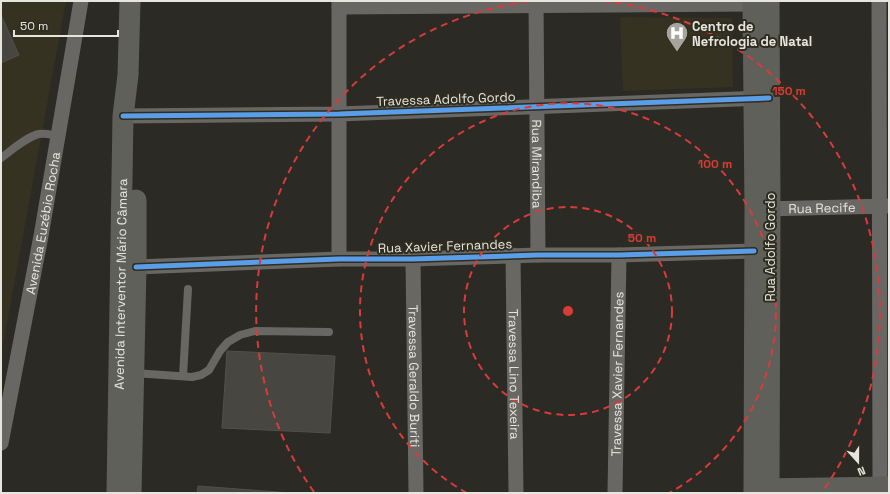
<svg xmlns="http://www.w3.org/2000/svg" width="890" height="494" viewBox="0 0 890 494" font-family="'Space Grotesk',sans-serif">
<rect width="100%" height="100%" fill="#2c2a24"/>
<!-- built -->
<g fill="#353221">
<polygon points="1,1 66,1 1,356"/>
<polygon points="620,17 732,18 733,87 623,91"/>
</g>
<!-- building -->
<g fill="#484640" stroke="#51504a">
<polygon points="1,15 19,55 1,63"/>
<polygon points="227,351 335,356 330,433 222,428"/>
<polygon points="198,486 291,493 197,493"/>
</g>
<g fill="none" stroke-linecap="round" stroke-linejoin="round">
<!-- lane -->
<g stroke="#686764" stroke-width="8">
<path d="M 1,158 C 12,150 26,137 39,134 C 46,133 52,135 59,136"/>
<polyline points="134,373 192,377 201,375 209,370 220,351 228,342 240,335 255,331 329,332"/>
<polyline points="183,376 188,289"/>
</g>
<!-- street -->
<g stroke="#686764" stroke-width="15">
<polyline points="339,1 339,259"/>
<path id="s1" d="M 536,1 L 538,255"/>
<polyline points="879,1 880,487"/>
<polyline points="339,7 753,4"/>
<polyline points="123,116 339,114 764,98"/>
<path id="s2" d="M 760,209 L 889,206"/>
<path id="s3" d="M 513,255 L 516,493"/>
<path id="s4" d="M 413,259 L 416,493"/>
<polyline points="136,267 339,259 413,259 538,255 619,255 754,251"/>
<path id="s5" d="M 1,443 L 41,236 L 81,1"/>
<path id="s6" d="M 615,493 L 619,255"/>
</g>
<!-- secondary -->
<g stroke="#60605b" stroke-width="21">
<polyline points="753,1 755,209 754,493"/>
<polyline points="769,1 770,209 769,493"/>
<polyline points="756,489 889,487"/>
<path id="s7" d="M 117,493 L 123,116 L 128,75 L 130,1"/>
<polyline points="131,493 136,267 136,200"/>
</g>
<!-- cycleway casing -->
<g stroke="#2f2d20" stroke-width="8">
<g id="cycleway">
<polyline points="123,116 339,114 769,98"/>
<polyline points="136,267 339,259 413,259 538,255 619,255 754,251"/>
</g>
</g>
<!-- cycleway -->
<use href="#cycleway" stroke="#5a9eea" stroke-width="5"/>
</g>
<!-- distance rings -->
<g fill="none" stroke="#d83b3a" stroke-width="2" stroke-dasharray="7 5">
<circle cx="568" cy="311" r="104"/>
<path d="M467 493A208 208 0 1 1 669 493"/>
<path d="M314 492A312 312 0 0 1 533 1M603 1A312 312 0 0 1 822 492"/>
</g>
<!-- icons -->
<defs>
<g id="hospital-pin" transform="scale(1.15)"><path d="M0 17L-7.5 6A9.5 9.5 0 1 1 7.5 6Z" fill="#a6a49d" stroke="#2f2d20"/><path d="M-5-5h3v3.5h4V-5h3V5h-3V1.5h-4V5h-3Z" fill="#fff"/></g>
</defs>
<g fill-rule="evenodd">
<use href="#hospital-pin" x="677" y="33"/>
</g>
<g text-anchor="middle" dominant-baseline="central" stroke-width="4" stroke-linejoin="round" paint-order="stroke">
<!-- poi labels -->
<g font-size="13" font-weight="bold" fill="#e7e6de" stroke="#2f2d20" text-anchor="start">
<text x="692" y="26">Centro de<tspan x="692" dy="15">Nefrologia de Natal</tspan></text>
</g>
<!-- street labels -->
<g font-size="13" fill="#e7e6de" stroke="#2f2d20">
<text transform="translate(446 99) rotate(-2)">Travessa Adolfo Gordo</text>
<text stroke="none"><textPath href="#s1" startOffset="163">Rua Mirandiba</textPath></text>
<text stroke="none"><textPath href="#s2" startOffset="62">Rua Recife</textPath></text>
<text stroke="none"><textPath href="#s5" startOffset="224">Avenida Euzébio Rocha</textPath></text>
<text transform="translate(445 246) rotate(-2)">Rua Xavier Fernandes</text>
<text transform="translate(770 247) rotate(-90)">Rua Adolfo Gordo</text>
<text stroke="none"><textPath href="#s7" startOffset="209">Avenida Interventor Mário Câmara</textPath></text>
<text stroke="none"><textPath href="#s3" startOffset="119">Travessa Lino Texeira</textPath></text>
<text stroke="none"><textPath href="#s6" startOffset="119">Travessa Xavier Fernandes</textPath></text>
<text stroke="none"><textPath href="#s4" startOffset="117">Travessa Geraldo Buriti</textPath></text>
</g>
</g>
<circle cx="568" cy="311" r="6" fill="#d83b3a" stroke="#2f2d20" stroke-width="2"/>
<g font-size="12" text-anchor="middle" font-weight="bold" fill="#d83b3a" stroke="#2f2d20" stroke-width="4" stroke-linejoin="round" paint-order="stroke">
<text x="789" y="95">150 m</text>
<text x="715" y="168">100 m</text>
<text x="642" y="242">50 m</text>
</g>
<!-- border -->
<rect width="890" height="494" fill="none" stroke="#e7e6de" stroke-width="4"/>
<!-- north arrow -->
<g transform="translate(858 462) rotate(159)" stroke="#2f2d20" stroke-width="3" paint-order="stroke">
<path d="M0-3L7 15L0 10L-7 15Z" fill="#e7e6de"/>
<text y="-6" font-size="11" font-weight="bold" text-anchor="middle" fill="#e7e6de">N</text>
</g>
<!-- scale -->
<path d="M14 30v6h104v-6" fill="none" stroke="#e7e6de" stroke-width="2"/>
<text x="20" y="30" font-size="12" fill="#e7e6de" stroke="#2f2d20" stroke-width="3" paint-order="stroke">50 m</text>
</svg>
